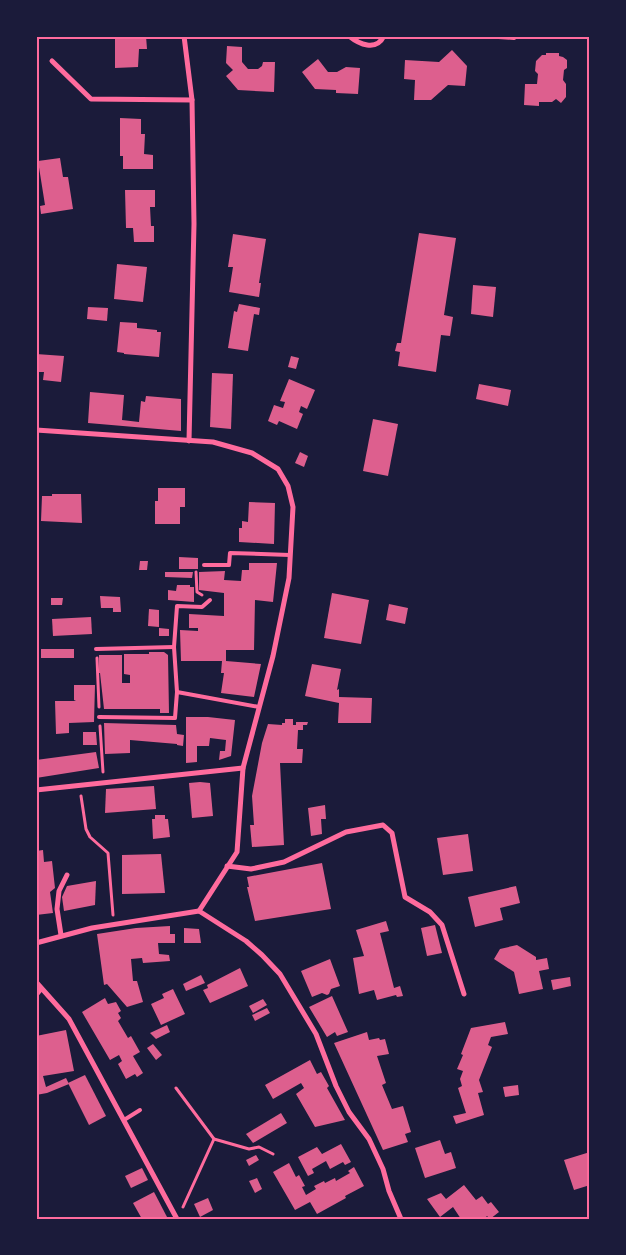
<svg xmlns="http://www.w3.org/2000/svg" width="626" height="1255" viewBox="0 0 626 1255" font-family="'Archivo Narrow',sans-serif">
<rect width="100%" height="100%" fill="#1b1b3a"/>
<!-- building -->
<g fill="#dd5f8e">
<polygon points="115,36 146,36 147,49 139,49 138,67 115,68"/>
<polygon points="227,46 242,47 242,62 248,69 258,69 262,66 263,62 275,62 274,92 238,90 226,76 233,70 226,63"/>
<polygon points="452,50 467,66 465,86 448,85 431,100 414,100 415,80 404,79 405,60 439,62"/>
<polygon points="546,53 559,53 559,56 563,57 567,60 567,68 564,70 563,80 566,84 566,97 561,103 556,99 552,102 539,102 539,106 524,105 525,84 537,84 538,74 535,71 536,61 542,55 546,55"/>
<polygon points="318,59 328,72 337,72 346,67 360,68 358,94 336,93 336,90 315,89 302,72"/>
<polygon points="120,118 141,119 141,134 145,134 144,154 153,155 153,169 123,169 123,156 120,156"/>
<polygon points="60,158 63,177 68,177 73,209 41,214 40,206 45,205 38,161"/>
<polygon points="125,190 155,190 155,207 150,207 151,226 154,226 154,242 134,242 133,228 126,228"/>
<polygon points="419,233 456,238 444,315 453,317 450,336 441,335 436,372 398,366 400,352 395,351 397,343 401,343"/>
<polygon points="233,234 266,239 259,283 261,283 259,297 229,292 233,267 228,267"/>
<polygon points="117,264 147,267 143,302 114,299"/>
<polygon points="473,285 496,287 493,317 471,314"/>
<polygon points="239,304 260,308 259,315 254,314 248,351 228,348 234,311 237,312"/>
<polygon points="88,307 108,308 107,321 87,319"/>
<polygon points="120,322 137,323 137,328 157,330 157,332 161,332 159,357 124,354 124,353 117,352"/>
<polygon points="36,354 64,356 61,382 43,380 44,372 38,372 38,374 36,374"/>
<polygon points="291,356 299,358 296,369 288,367"/>
<polygon points="212,373 233,374 231,429 210,427"/>
<polygon points="289,379 315,390 307,409 301,406 299,412 303,414 297,429 279,421 277,425 268,421 274,405 283,408 285,402 280,401"/>
<polygon points="479,384 511,390 508,406 476,399"/>
<polygon points="90,392 124,395 122,420 139,422 141,401 145,402 146,396 181,399 181,431 88,423"/>
<polygon points="373,419 398,424 388,476 363,471"/>
<polygon points="300,452 308,456 304,467 295,463"/>
<polygon points="158,488 185,488 185,507 180,507 180,524 155,524 155,501 158,501"/>
<polygon points="52,494 81,494 82,523 41,521 42,496 52,496"/>
<polygon points="249,502 275,503 274,544 239,542 239,528 242,528 242,521 248,522"/>
<polygon points="179,557 198,558 198,569 179,569"/>
<polygon points="140,561 148,561 147,570 139,570"/>
<polygon points="249,563 277,563 273,602 255,600 254,650 226,650 226,661 261,664 254,697 221,693 224,673 221,673 222,661 181,661 180,630 198,631 198,628 189,628 189,614 224,616 224,593 199,590 199,572 225,571 224,580 241,581 242,570 249,570"/>
<polygon points="165,572 193,572 192,578 165,577"/>
<polygon points="177,585 190,585 190,587 194,587 194,602 168,600 168,590 176,591"/>
<polygon points="332,593 369,600 361,644 324,638"/>
<polygon points="100,596 120,597 121,612 113,612 113,608 101,608"/>
<polygon points="51,598 63,598 62,605 51,605"/>
<polygon points="389,604 408,608 405,624 386,620"/>
<polygon points="149,609 159,610 159,627 148,626"/>
<polygon points="91,617 92,634 53,636 52,619"/>
<polygon points="159,628 169,629 169,636 159,636"/>
<rect x="41" y="649" width="33" height="9"/>
<polygon points="149,652 164,652 168,655 169,713 160,713 160,709 104,709 100,673 99,673 99,655 122,655 122,683 130,683 130,675 124,674 124,654 149,654"/>
<polygon points="312,664 341,669 337,690 339,689 339,697 372,698 371,723 338,723 339,703 305,696"/>
<polygon points="74,685 95,685 94,722 69,723 69,733 56,734 55,701 76,701 74,700"/>
<polygon points="186,717 208,717 235,720 231,756 219,760 220,751 225,751 226,740 210,738 209,746 197,746 197,762 186,763"/>
<polygon points="285,719 293,719 293,725 296,725 296,722 308,722 307,725 303,725 303,730 298,730 297,749 303,749 302,763 280,763 284,845 252,847 250,825 254,825 252,796 262,743 268,724 282,725 282,723 285,723"/>
<polygon points="104,723 176,725 177,734 184,735 183,746 177,745 177,744 130,740 130,753 105,754"/>
<polygon points="83,732 96,732 97,745 83,745"/>
<polygon points="96,752 99,768 36,778 36,760"/>
<polygon points="200,782 210,783 213,816 192,818 189,783"/>
<polygon points="154,786 156,809 105,813 106,789"/>
<polygon points="325,805 326,819 321,819 322,834 311,836 308,808"/>
<polygon points="155,815 165,815 165,819 168,819 170,837 153,839 152,819 155,819"/>
<polygon points="468,834 473,871 443,875 437,838"/>
<polygon points="43,850 44,862 52,861 55,888 50,892 53,913 36,915 36,851"/>
<polygon points="161,854 165,893 122,894 122,855"/>
<polygon points="322,863 331,909 255,921 247,887 249,887 247,877"/>
<polygon points="96,881 95,905 64,911 62,897 67,886"/>
<polygon points="516,886 520,903 500,908 503,920 475,927 468,897"/>
<polygon points="386,921 389,931 380,933 394,988 400,986 403,996 397,997 396,995 377,1000 374,990 359,994 353,958 364,956 356,930"/>
<polygon points="435,925 442,953 427,956 421,928"/>
<polygon points="170,926 170,934 175,934 175,943 158,943 159,954 169,955 170,961 143,963 142,958 131,959 133,981 137,981 143,1002 127,1007 107,984 104,985 97,934 136,928"/>
<polygon points="184,928 199,929 201,943 184,943"/>
<polygon points="517,945 536,957 536,960 547,958 549,969 539,971 543,989 519,994 514,972 494,959 500,949"/>
<polygon points="330,959 340,986 331,989 329,994 327,995 322,993 312,997 301,971"/>
<polygon points="240,968 248,986 210,1003 203,990 208,988 207,985"/>
<polygon points="201,975 205,983 186,991 183,984"/>
<polygon points="570,977 571,986 553,990 551,980"/>
<polygon points="173,989 185,1014 161,1025 151,1004 164,998 162,994"/>
<polygon points="332,996 348,1032 337,1036 335,1032 327,1037 309,1007"/>
<polygon points="105,998 108,1004 116,1002 121,1011 118,1013 121,1018 118,1021 128,1038 131,1036 140,1052 133,1056 143,1073 137,1077 135,1074 126,1079 118,1064 122,1061 119,1055 110,1060 82,1012"/>
<polygon points="263,999 267,1005 253,1013 249,1006"/>
<polygon points="267,1008 270,1013 255,1021 252,1015"/>
<polygon points="505,1022 508,1034 491,1037 488,1045 492,1047 479,1080 483,1092 478,1093 484,1115 456,1124 453,1116 466,1113 458,1088 462,1086 460,1079 463,1071 457,1069 463,1055 461,1054 471,1028"/>
<polygon points="167,1025 170,1032 156,1039 150,1033"/>
<polygon points="66,1030 74,1071 43,1076 46,1087 66,1078 69,1084 47,1093 36,1095 36,1036"/>
<polygon points="367,1032 369,1040 379,1038 380,1040 385,1039 389,1054 377,1056 386,1083 382,1085 392,1109 403,1106 411,1132 405,1134 408,1142 383,1150 334,1043"/>
<polygon points="153,1044 162,1055 156,1060 147,1048"/>
<polygon points="310,1060 317,1074 321,1072 329,1086 327,1088 345,1120 315,1127 296,1094 304,1088 301,1083 273,1099 265,1085"/>
<polygon points="85,1075 106,1116 89,1125 68,1083"/>
<polygon points="518,1085 519,1095 505,1097 503,1087"/>
<polygon points="281,1113 287,1123 253,1143 246,1134"/>
<polygon points="440,1140 445,1154 451,1152 456,1168 425,1178 415,1148"/>
<polygon points="341,1144 351,1162 345,1165 343,1162 330,1169 326,1161 312,1169 314,1173 308,1176 298,1157 317,1147 322,1154"/>
<polygon points="590,1152 590,1185 574,1190 564,1160"/>
<polygon points="256,1155 259,1160 249,1166 246,1160"/>
<polygon points="289,1163 296,1177 299,1175 305,1186 302,1187 306,1195 316,1189 314,1186 324,1181 325,1183 335,1178 336,1181 350,1173 348,1171 354,1167 364,1186 345,1196 346,1198 317,1214 310,1202 295,1210 273,1172"/>
<polygon points="142,1168 148,1180 131,1188 125,1176"/>
<polygon points="257,1178 262,1189 255,1193 249,1181"/>
<polygon points="464,1185 476,1200 482,1196 488,1204 491,1202 499,1212 490,1219 487,1216 484,1219 461,1219 453,1207 440,1217 427,1199 441,1193 446,1199"/>
<polygon points="154,1192 167,1217 168,1219 142,1219 133,1203"/>
<polygon points="208,1198 213,1210 200,1217 194,1204"/>
</g>
<g fill="none" stroke-linecap="round" stroke-linejoin="round">
<!-- path -->
<g stroke="#ff6b9d" stroke-width="3">
<polyline points="196,572 197,592 202,595"/>
<polyline points="97,658 99,707"/>
<polyline points="100,726 103,772"/>
<polyline points="81,796 86,829 90,837 108,853 113,915"/>
<polyline points="176,1088 214,1139 249,1149 259,1147 273,1154"/>
<polyline points="183,1207 214,1139"/>
</g>
<!-- service -->
<g stroke="#ff6b9d" stroke-width="4">
<polyline points="483,36 514,38"/>
<polyline points="204,565 229,565 230,553 290,555"/>
<polyline points="96,649 174,647"/>
<polyline points="177,692 174,647 177,606 202,607 210,600"/>
<polyline points="99,717 175,718 177,692 259,707"/>
<polyline points="124,1120 140,1110"/>
</g>
<!-- minor -->
<g stroke="#ff6b9d" stroke-width="5">
<polyline points="184,36 192,100 194,224 189,441"/>
<path d="M 349,36 C 359,44 376,52 384,36"/>
<polyline points="52,61 91,99 192,100"/>
<polyline points="36,430 213,442 252,453 278,469 288,486 293,507 289,578 273,656 243,768 237,852 199,911 92,928 36,943"/>
<polyline points="36,790 243,768"/>
<polyline points="227,866 251,869 284,862 346,832 383,825 392,833 405,897 430,912 442,925 464,994"/>
<polyline points="199,911 246,941 262,955 280,974 316,1034 336,1086 349,1112 369,1139 383,1169 389,1191 401,1219"/>
<polyline points="61,935 57,909 59,891 67,875"/>
<polyline points="36,982 69,1019 177,1219"/>
<polyline points="36,995 41,989"/>
</g>
</g>
<!-- border -->
<rect width="626" height="1255" fill="none" stroke="#1b1b3a" stroke-width="75"/>
<rect x="38" y="38" width="550" height="1180" fill="none" stroke="#ff6b9d" stroke-width="2"/>
</svg>
